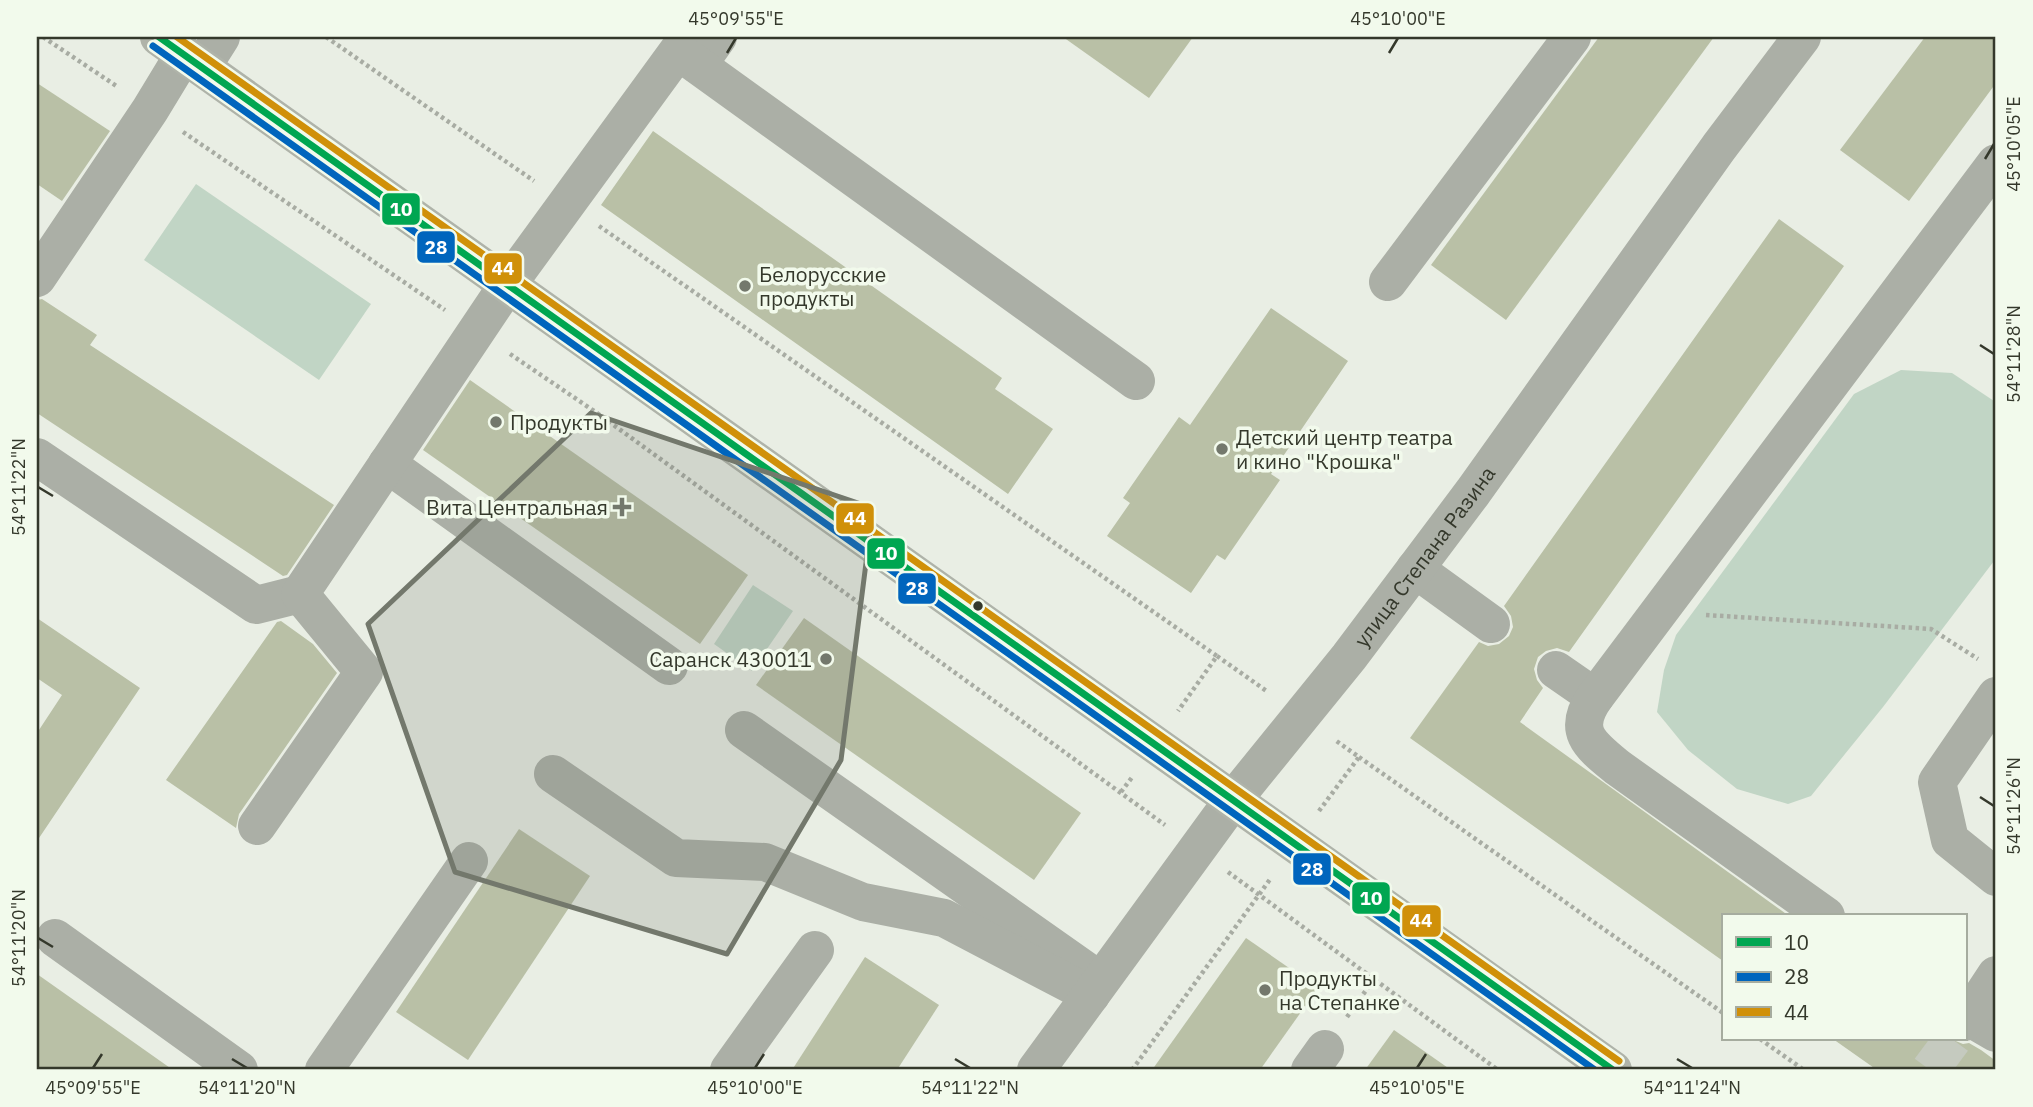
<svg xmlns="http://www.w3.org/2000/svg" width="2033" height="1107" viewBox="0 0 2033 1107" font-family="'IBM Plex Sans',sans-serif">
<rect width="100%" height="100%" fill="#e9eee4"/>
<!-- green -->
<g fill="#c1d5c5">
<polygon points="196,184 371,304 319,380 144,260"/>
<polygon points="1901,370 1952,373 1994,401 1996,406 1994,561 1883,707 1811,796 1788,804 1737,789 1688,750 1657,712 1664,670 1676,635 1854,394"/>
<polygon points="753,585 793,611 752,671 714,644"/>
</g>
<!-- building -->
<g fill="#b9c0a6">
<polygon points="1063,37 1193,37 1149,98"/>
<polygon points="1599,37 1714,37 1506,320 1431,265"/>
<polygon points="1925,37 1996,37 1996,83 1909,201 1840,150"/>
<polygon points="37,83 110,131 62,201 37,184"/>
<polygon points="653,131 1002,378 995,389 1053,429 1008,494 601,205"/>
<polygon points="1779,219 1844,266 1569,652 1557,648 1546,651 1538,657 1534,669 1537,680 1543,688 1520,722 1789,916 1723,916 1723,961 1410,738 1479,642 1488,646 1499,644 1509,636 1513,627 1511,616 1504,606"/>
<polygon points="42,299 97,335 90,345 334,505 287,575 283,576 37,413 37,300"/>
<polygon points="1271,308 1348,361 1271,474 1280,480 1225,560 1217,555 1191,593 1107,536 1130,503 1123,498 1179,417 1190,425"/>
<polygon points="470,380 748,575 700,644 423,450"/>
<polygon points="37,618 140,688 37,841 37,733 62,695 37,678"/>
<polygon points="804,618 1081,813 1034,880 756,685"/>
<polygon points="281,621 313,644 337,673 239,814 236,828 166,780 277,622"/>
<polygon points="519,829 590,876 468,1060 396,1012"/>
<polygon points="1246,938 1318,988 1260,1070 1152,1070"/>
<polygon points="865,957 939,1005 897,1070 792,1070"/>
<polygon points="37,974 173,1070 37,1070"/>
<polygon points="1394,1030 1451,1070 1365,1070"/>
<polygon points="1833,1039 1951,1039 1963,1044 1969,1043 1981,1050 1996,1061 1996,1070 1877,1070"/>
</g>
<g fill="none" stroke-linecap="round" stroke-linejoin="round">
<!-- minor-tunnel -->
<polyline stroke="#c5cabf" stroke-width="38" stroke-dasharray="38 19" stroke-linecap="butt" points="1930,1070 1953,1039"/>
<!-- path -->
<g stroke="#a8aca3" stroke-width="4.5" stroke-dasharray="3.5 3.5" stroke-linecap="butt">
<polyline points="43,37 118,87"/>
<polyline points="326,37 534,181"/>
<polyline points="183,132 445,310"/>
<polyline points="599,226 1217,656 1178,711"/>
<polyline points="510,354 597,413 1165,825"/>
<polyline points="1706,615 1931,629 1978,659"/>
<polyline points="1217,656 1268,692"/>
<polyline points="1359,757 1723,1013"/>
<polyline points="1121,792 1133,776"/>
<polyline points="1319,811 1359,757 1335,740"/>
<polyline points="1228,872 1498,1070"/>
<polyline points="1347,1017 1374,979"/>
<polyline points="1760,1039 1804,1070"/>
<polyline points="1132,1070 1271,878"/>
</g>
<!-- minor -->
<g stroke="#abafa6" stroke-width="38">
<polyline points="698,65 718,37"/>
<polyline points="202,67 221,37"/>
<polyline points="37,278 150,110 184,54"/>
<polyline points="1388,282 1572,37"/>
<polyline points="37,457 256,605 300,594"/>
<polyline points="387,464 669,666"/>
<polyline points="1415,569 1491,624"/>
<polyline points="1556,670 1595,697"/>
<polyline points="1996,696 1937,782 1950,840 1996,877"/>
<polyline points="744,730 1085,970"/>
<polyline points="553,774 676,858 765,862 863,902 944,918 1091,995"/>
<polyline points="257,826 364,672 300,594 508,284 678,51 1136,381"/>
<path d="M 1826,916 L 1617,767 C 1590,745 1571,731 1595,697 L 1996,163"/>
<polyline points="55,938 239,1070"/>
<polyline points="1965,1015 1996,1033"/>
<polyline points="1965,1022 1996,975"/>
<polyline points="324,1070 469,861"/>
<polyline points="729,1070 815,950"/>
<path id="s1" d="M 1036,1070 L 1233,800 L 1349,657 L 1473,492 L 1719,147 L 1802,37"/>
<polyline points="1310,1070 1325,1049"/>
</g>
<!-- major -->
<polyline stroke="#afb3a9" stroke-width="38" points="159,37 1613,1070"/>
<!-- bus-1 casing -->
<g stroke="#f2faec" stroke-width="12">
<polyline id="bus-1" points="159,37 1613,1070"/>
</g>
<!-- bus-2 casing -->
<g stroke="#f2faec" stroke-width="12">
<polyline id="bus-2" points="153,46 1595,1070"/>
</g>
<!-- bus-3 casing -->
<g stroke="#f2faec" stroke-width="12">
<polyline id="bus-3" points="177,37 1619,1061"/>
</g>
<!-- bus-1 -->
<use href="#bus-1" stroke="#00a651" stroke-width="7"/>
<!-- bus-2 -->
<use href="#bus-2" stroke="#0065bd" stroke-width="7"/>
<!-- bus-3 -->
<use href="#bus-3" stroke="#d09009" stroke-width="7"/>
</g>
<!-- marked area -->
<path fill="#73786c" fill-opacity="0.2" stroke="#73786c" stroke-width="5" stroke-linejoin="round" d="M 591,413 L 873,508 L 841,760 L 727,954 L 455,872 L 368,624 Z"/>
<!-- ticks -->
<path fill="none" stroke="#34382b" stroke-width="2.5" d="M 727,53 L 736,38M 1389,53 L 1398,38M 1985,159 L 1994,144M 1980,345 L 1994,354M 38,487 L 53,496M 1980,797 L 1994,806M 38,938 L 53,947M 232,1059 L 247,1068M 955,1059 L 970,1068M 1677,1059 L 1692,1068M 93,1068 L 102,1054M 755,1068 L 764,1054M 1417,1068 L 1426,1054"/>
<!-- markers -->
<g fill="#73786c" stroke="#f2faec" stroke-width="2.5">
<circle cx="745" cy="286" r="7"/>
<circle cx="496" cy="422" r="7"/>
<circle cx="1222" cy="449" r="7"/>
<path d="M618.5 496.5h7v7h7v7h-7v7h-7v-7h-7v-7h7z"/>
<circle cx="826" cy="659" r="7"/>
<circle cx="1265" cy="990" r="7"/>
</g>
<circle fill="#34382b" stroke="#f2faec" stroke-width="2.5" cx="978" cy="606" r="6"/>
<g text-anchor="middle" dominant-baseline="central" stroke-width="7" stroke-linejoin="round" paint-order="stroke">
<!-- poi labels -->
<g font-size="21" fill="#34382b" stroke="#f2faec" text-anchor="start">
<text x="759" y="274">Белорусские<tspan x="759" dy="24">продукты</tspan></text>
<text x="510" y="422">Продукты</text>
<text x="1236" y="437">Детский центр театра<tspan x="1236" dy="24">и кино "Крошка"</tspan></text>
<text x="608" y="507" text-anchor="end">Вита Центральная</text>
<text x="812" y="659" text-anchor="end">Саранск 430011</text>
<text x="1279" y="978">Продукты<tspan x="1279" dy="24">на Степанке</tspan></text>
</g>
<!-- street labels -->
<g font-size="21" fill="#34382b" stroke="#f2faec">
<text stroke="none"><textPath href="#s1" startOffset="644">улица Степана Разина</textPath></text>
</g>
</g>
<g stroke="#f2faec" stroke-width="2.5">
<rect x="381" y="192" width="40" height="34" rx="7" fill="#00a651"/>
<rect x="416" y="230" width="40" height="34" rx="7" fill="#0065bd"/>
<rect x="483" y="252" width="40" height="33" rx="7" fill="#d09009"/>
<rect x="835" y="502" width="40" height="33" rx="7" fill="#d09009"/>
<rect x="866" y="537" width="40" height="33" rx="7" fill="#00a651"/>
<rect x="897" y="572" width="40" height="33" rx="7" fill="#0065bd"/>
<rect x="1292" y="852" width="40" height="34" rx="7" fill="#0065bd"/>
<rect x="1351" y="881" width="40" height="34" rx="7" fill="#00a651"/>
<rect x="1401" y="904" width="41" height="34" rx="7" fill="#d09009"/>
</g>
<g font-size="19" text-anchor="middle" font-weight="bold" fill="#fff">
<text x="401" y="216">10</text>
<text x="436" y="254">28</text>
<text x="503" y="275">44</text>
<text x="855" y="525">44</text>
<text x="886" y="560">10</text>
<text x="917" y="595">28</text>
<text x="1312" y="876">28</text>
<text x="1371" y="905">10</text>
<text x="1421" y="927">44</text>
</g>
<!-- border -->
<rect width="2033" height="1107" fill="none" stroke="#f2faec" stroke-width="77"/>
<!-- legend -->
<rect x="1722" y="914" width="245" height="126" fill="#f2faec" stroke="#a6ac9f" stroke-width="2"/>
<rect x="1736" y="937" width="35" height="10" fill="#00a651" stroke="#a6ac9f" stroke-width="2"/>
<text x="1784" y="950" font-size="21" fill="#34382b">10</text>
<rect x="1736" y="972" width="35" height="10" fill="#0065bd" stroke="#a6ac9f" stroke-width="2"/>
<text x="1784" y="984" font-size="21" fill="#34382b">28</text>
<rect x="1736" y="1007" width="35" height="10" fill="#d09009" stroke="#a6ac9f" stroke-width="2"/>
<text x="1784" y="1020" font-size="21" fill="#34382b">44</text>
<rect x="38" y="38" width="1956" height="1030" fill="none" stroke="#34382b" stroke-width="2.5"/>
<g font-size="18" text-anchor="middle" fill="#34382b">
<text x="736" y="25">45°09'55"E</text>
<text x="1398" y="25">45°10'00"E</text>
<text transform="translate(2014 144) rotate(-90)" y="6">45°10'05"E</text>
<text transform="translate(2014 354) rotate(-90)" y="6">54°11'28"N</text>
<text transform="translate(19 487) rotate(-90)" y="6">54°11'22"N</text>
<text transform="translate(2014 806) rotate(-90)" y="6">54°11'26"N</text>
<text transform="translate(19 938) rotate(-90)" y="6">54°11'20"N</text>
<text x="93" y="1094">45°09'55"E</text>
<text x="247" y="1094">54°11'20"N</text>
<text x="755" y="1094">45°10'00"E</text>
<text x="970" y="1094">54°11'22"N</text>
<text x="1417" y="1094">45°10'05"E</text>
<text x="1692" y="1094">54°11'24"N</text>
</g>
</svg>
